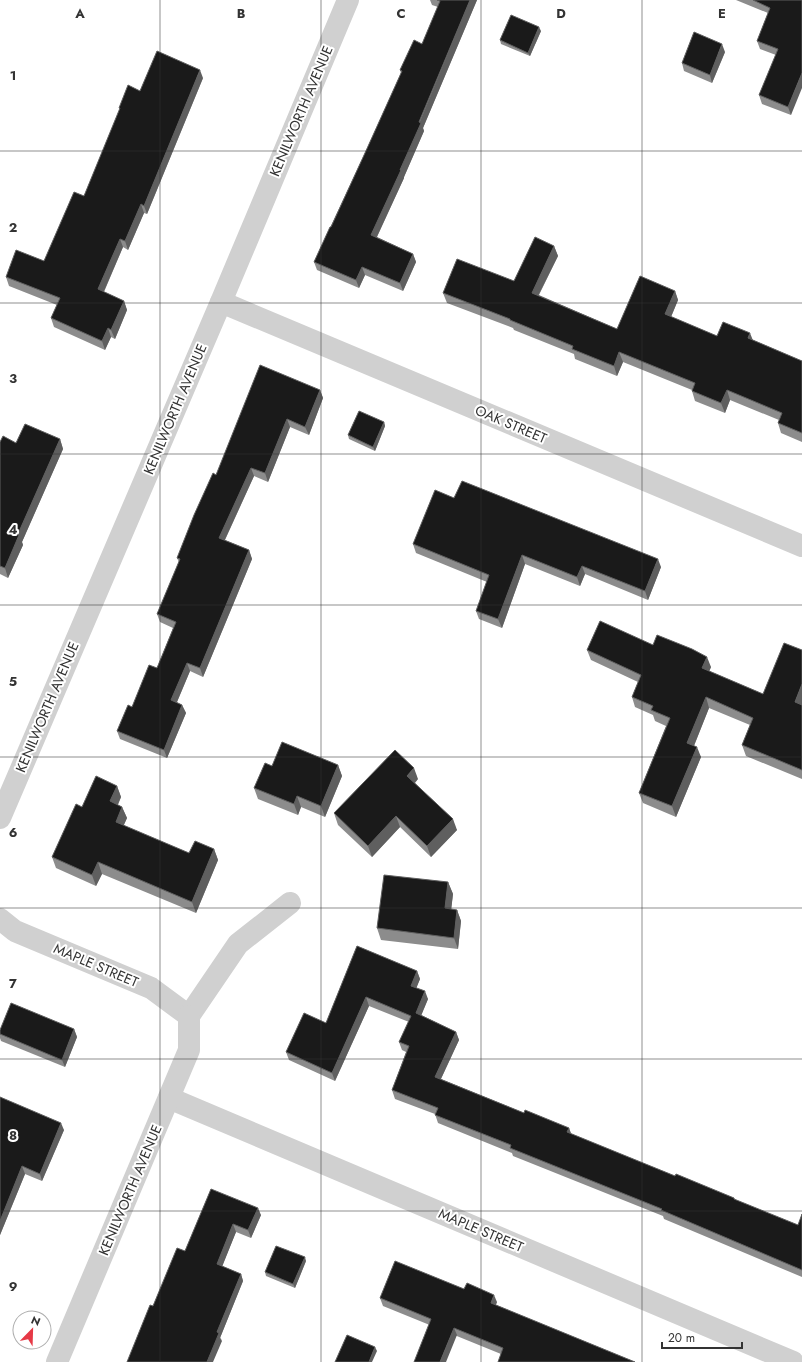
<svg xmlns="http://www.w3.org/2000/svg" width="802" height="1362" viewBox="0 0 802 1362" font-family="Jost,sans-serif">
<rect width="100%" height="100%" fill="#fff"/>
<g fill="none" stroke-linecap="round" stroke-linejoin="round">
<!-- street -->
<g stroke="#d0d0d0" stroke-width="22">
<polyline points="221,302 802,546"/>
<polyline points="0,818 221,302 348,0"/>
<polyline points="0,919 15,931 151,988 189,1016"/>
<polyline points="189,1016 238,944 290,903"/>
<polyline points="169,1098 793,1362"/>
<polyline points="57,1362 189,1050 189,1016"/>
</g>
</g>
<!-- wall -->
<g fill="#8c8c8c">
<polygon points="430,0 477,0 423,128 424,131 404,177 404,178 377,237 413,254 416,262 403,291 365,275 359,288 317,270 314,262 365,153 401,73 400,70 422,44 438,7 432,5"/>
<polygon points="736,0 802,0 791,115 762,104 759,95 776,55 760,49 757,41 768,13"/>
<polygon points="541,31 530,56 501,44 500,40"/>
<polygon points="725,52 712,83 684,71 682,63"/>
<polygon points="203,78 147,214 144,213 128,250 123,247 104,292 124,301 127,310 115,339 111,337 105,350 54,327 51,318 57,305 9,286 6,277 44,261 84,196 120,110 119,108 140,91"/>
<polygon points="554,246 558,256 539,295 617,329 675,291 678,300 671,317 717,336 753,340 802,361 802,442 781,433 778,423 779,420 730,400 725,413 695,401 692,391 692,390 623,362 617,376 575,359 574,354 514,330 513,328 447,303 443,293 514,281"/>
<polygon points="320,390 323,398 309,435 290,427 268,482 254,476 225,540 249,550 252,559 203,677 190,671 177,702 182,705 186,713 167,758 120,739 117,731 157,668 173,628 160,622 157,614 179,562 177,558 216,475"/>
<polygon points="384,422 385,426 375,451 349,439 348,435"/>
<polygon points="60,439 63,449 22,542 23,545 8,578 0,574 0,442 16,443"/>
<polygon points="454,498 661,567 648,600 585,574 580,586 525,564 502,628 479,619 476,611 487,582 416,553 413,544"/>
<polygon points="653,645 711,667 709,671 763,694 802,705 802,779 746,756 742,745 750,725 709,708 694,746 701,757 676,817 643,803 639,793 666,726 655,721 653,715 635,707 632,697 638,682 591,660 587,650"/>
<polygon points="338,765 342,776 325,817 301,807 298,815 258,799 254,788 272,766"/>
<polygon points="418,779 415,783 457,830 431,857 400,827 372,857 338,825 334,813"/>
<polygon points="117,786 121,797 118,805 122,807 127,818 123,826 189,853 214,849 218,860 196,913 102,874 96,886 56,868 52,857 82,807"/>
<polygon points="448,882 453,894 451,909 457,910 461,921 458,949 381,940 377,928"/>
<polygon points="357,946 417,971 420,979 416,988 428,999 421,1015 456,1032 459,1040 441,1079 524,1113 569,1128 571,1134 675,1176 734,1198 735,1200 798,1225 802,1214 802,1277 664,1219 663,1216 513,1156 512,1153 438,1123 435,1114 395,1099 392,1090 406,1052 402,1050 399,1042 409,1022 369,1006 335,1081 289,1060 286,1052 326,1023"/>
<polygon points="74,1029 77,1037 65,1067 1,1041 0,1038 0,1030"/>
<polygon points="0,1097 64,1130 42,1181 25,1174 0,1235"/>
<polygon points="211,1189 261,1215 251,1238 236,1232 222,1266 241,1274 243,1281 220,1338 222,1341 185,1251"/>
<polygon points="306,1261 295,1288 266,1276 265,1272"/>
<polygon points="380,1298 497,1302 496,1305 635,1362 501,1354 383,1306"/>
</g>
<!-- shaded-wall -->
<g fill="#5f5f5f">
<polygon points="470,0 477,0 423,128 424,131 404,177 404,178 374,243 371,235 400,170"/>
<polygon points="539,27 541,31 530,56 528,53"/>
<polygon points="722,44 725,52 712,83 710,75"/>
<polygon points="200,70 203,78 147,214 144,206"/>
<polygon points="802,73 802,88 791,115 788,107"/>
<polygon points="141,204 144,213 128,250 125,241"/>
<polygon points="120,239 123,247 101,298 98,289"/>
<polygon points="554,246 558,256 535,302 532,293"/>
<polygon points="413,254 416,262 403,291 400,283"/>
<polygon points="362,267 365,275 359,288 356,280"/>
<polygon points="675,291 678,300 668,324 665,314"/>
<polygon points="124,301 127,310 115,339 111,330"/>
<polygon points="108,328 111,337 105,350 102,341"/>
<polygon points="750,333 754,343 748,338"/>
<polygon points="619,352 623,362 617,376 614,366"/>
<polygon points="320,390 323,398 309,435 305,427"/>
<polygon points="727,390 730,400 725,413 721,403"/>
<polygon points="287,419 290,427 268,482 265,473"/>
<polygon points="384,422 385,426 375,451 373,447"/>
<polygon points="60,439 63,449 22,542 23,545 8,578 5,568 18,534"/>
<polygon points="251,468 254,476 222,546 219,538"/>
<polygon points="249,550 252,559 203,677 200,668"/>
<polygon points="522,555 525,564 502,628 498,619"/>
<polygon points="658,559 661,567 648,600 645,591"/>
<polygon points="582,566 585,574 580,586 577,577"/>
<polygon points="707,657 711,667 706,679 702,668"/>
<polygon points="187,663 190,671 174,709 171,700"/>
<polygon points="802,684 802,704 799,712 795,702"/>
<polygon points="706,697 709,708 691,753 687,743"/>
<polygon points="182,705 186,713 167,758 164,750"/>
<polygon points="697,747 701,757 676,817 672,806"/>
<polygon points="338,765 342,776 325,817 321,806"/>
<polygon points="414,768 418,779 411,787 407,776"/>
<polygon points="117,786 121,797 114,813 110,801"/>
<polygon points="297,796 301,807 298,815 294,804"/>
<polygon points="122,807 127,818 120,834 116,822"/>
<polygon points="396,816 400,827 372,857 368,846"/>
<polygon points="453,819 457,830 431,857 427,846"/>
<polygon points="214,849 218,860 196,913 192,902"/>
<polygon points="98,862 102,874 96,886 92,875"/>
<polygon points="448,882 453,894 450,920 445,908"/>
<polygon points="457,910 461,921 458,949 454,938"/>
<polygon points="417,971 420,979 414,994 411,986"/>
<polygon points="425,991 428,999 419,1021 416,1013"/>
<polygon points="366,997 369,1006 335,1081 332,1073"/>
<polygon points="74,1029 77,1037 65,1067 62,1060"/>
<polygon points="456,1032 459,1040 438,1085 435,1077"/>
<polygon points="61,1123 64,1130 42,1181 40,1174"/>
<polygon points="569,1128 572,1136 567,1132"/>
<polygon points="22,1166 25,1174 0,1235 0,1221"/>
<polygon points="258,1208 261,1215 251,1238 248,1230"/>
<polygon points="233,1224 236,1232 220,1272 217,1264"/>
<polygon points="305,1257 306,1261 295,1288 293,1284"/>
<polygon points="241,1274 243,1281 220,1338 222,1341 213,1362 207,1362 217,1332"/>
<polygon points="494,1295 497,1302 493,1310 491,1303"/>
<polygon points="454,1328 457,1335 446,1362 440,1362"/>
<polygon points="375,1347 377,1351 372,1362 369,1362"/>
</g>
<!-- building -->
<g fill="#1a1a1a" stroke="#5f5f5f">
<polygon points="437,0 470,0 419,122 421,123 400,170 401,170 371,235 413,254 400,283 362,267 356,280 314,262 330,227 331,227 365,153 402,71 400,70 414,40 422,44 440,1"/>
<polygon points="753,0 802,0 802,73 788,107 759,95 778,49 757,41 770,8"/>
<polygon points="511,15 539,27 528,53 500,40"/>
<polygon points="694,32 722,44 710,75 682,63"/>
<polygon points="157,51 200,70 144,206 141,204 125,241 120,239 98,289 124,301 111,330 108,328 102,341 51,318 60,298 6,277 16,250 44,261 74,192 84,196 120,108 119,108 128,85 140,91"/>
<polygon points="535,237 554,246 532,293 617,329 640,276 675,291 665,314 717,336 723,322 750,333 748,338 802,361 802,433 778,423 782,413 727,390 721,403 692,391 695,383 619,352 614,366 572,349 573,346 510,320 510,319 443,293 457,259 514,281"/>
<polygon points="260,365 320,390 305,427 287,419 265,473 251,468 219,538 249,550 200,668 187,663 171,700 182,705 164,750 117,731 128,705 132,707 149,665 157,668 176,622 157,614 180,559 177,558 194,515 213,473 216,475"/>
<polygon points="359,411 384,422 373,447 348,435"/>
<polygon points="25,424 60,439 18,534 19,535 5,568 0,566 0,442 3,436 16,443"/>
<polygon points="462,481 658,559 645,591 582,566 577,577 522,555 498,619 476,611 489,575 413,544 435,490 454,498"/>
<polygon points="600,621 653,645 657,635 692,649 707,657 702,668 763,694 784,643 802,650 802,684 795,702 802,705 802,770 742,745 753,718 706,697 687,743 697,747 672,806 639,793 670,718 651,710 653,706 632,697 641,675 587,650"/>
<polygon points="282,742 338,765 321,806 297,796 294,804 254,788 265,763 272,766"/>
<polygon points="395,750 414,768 407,776 453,819 427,846 396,816 368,846 334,813"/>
<polygon points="96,776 117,786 110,801 122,807 116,822 189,853 195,841 214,849 192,902 98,862 92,875 52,857 76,804 82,807"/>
<polygon points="384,875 448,882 445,908 457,910 454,938 377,928"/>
<polygon points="357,946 417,971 411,986 425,991 416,1013 456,1032 435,1077 524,1113 525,1110 569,1128 567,1132 675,1176 676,1174 734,1198 734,1199 798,1225 802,1214 802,1270 661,1210 662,1209 510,1148 511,1145 435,1115 438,1108 392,1090 409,1046 399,1042 411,1016 366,997 332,1073 286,1052 304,1013 326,1023"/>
<polygon points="11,1003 74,1029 62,1060 0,1034 0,1030"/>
<polygon points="0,1097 61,1123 40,1174 22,1166 0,1221"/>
<polygon points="211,1189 258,1208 248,1230 233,1224 217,1264 241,1274 217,1332 219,1333 207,1362 127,1362 150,1305 153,1306 177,1248 185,1251"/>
<polygon points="276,1246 305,1257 293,1284 265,1272"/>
<polygon points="395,1261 464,1289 467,1283 494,1295 491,1303 635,1362 498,1362 503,1348 454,1328 440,1362 414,1362 431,1319 380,1298"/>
<polygon points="347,1335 375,1347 369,1362 335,1362"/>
</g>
<!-- grid -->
<path fill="none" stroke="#333" stroke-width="1" stroke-opacity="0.55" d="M 160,0 L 160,1362M 321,0 L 321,1362M 481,0 L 481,1362M 642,0 L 642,1362M 0,151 L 802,151M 0,303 L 802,303M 0,454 L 802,454M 0,605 L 802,605M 0,757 L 802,757M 0,908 L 802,908M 0,1059 L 802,1059M 0,1211 L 802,1211"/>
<g text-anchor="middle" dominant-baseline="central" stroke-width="4" stroke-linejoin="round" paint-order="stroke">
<!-- street labels -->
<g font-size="14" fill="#333" stroke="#fff">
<text transform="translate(301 111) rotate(-67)">KENILWORTH AVENUE</text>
<text transform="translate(175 409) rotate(-67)">KENILWORTH AVENUE</text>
<text transform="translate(511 424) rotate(23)">OAK STREET</text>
<text transform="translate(47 707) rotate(-67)">KENILWORTH AVENUE</text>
<text transform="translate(96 965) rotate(23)">MAPLE STREET</text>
<text transform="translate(130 1190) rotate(-67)">KENILWORTH AVENUE</text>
<text transform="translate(481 1230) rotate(23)">MAPLE STREET</text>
</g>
</g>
<g font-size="13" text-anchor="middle" font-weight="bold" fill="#333" stroke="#fff" stroke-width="4" stroke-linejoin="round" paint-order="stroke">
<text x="80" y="18">A</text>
<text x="241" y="18">B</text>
<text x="401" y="18">C</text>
<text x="561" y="18">D</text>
<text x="722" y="18">E</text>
<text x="13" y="80">1</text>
<text x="13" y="232">2</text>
<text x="13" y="383">3</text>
<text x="13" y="534">4</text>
<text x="13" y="686">5</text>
<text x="13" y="837">6</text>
<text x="13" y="988">7</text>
<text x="13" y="1140">8</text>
<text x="13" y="1291">9</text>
</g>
<!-- north arrow -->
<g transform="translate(32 1330) rotate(23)"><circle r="19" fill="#ffffff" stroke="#adadad"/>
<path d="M0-3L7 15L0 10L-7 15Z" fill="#e63946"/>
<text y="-6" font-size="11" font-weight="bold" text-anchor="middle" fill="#333333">N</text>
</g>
<!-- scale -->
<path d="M662 1342v6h80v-6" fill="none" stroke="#333333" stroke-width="2"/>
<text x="668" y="1342" font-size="12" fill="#333333" stroke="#ffffff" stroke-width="3" paint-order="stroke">20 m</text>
</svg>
